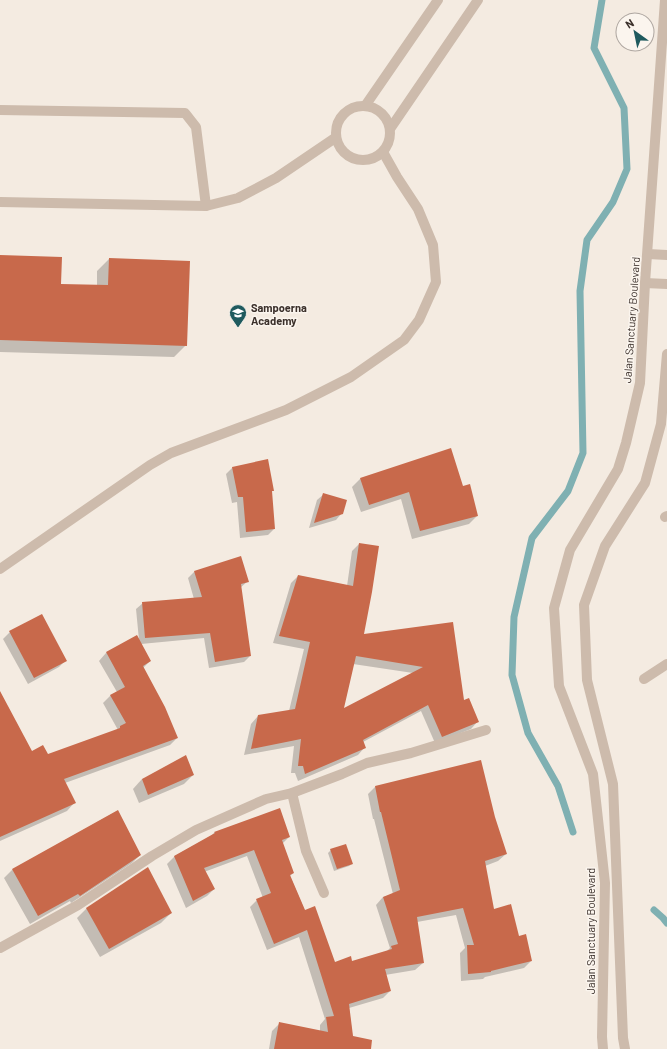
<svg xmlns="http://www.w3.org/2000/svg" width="667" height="1049" viewBox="0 0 667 1049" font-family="Barlow,sans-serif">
<rect width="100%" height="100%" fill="#f4ebe1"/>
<!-- shadow -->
<g fill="#0003" fill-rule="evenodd">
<polygon points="0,256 60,285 97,286 97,271 109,259 186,345 174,357 0,352"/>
<polygon points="233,467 273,490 271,493 274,529 268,535 240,538 237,502 232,503 226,474"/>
<polygon points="360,479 463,487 477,516 469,524 412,539 401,499 361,512 352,487"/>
<polygon points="324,494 342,513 336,520 309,528 317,500"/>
<path d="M 359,544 L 363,635 L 452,623 L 463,701 L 478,721 L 471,729 L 435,743 L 421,711 L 363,742 L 365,747 L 358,755 L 298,781 L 295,773 L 291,773 L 294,746 L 244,755 L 251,724 L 258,716 L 289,711 L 304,649 L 273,643 L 291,583 L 298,576 L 347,586 L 352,551 ZM 353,664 L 413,673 L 342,710 Z"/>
<polygon points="194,572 248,581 240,588 250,656 244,662 209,668 204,638 141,644 150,661 143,668 177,738 170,745 65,783 74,803 67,811 0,841 0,693 32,753 48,755 118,730 103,703 111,695 117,692 99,661 106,653 137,636 139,640 136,609 143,603 194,599 188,578"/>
<polygon points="41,615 65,661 59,667 28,684 3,639 10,632"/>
<polygon points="480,761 494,817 506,854 498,861 485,866 493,910 518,937 531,961 524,968 485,977 483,979 461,981 460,953 465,948 456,915 417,922 423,963 415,970 385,975 390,991 383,998 349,1008 354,1049 269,1049 272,1031 279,1024 320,1031 320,1025 325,1019 299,937 267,950 250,907 257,900 263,898 247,856 204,872 214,889 207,896 186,908 167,864 175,856 211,836 215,832 289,837 282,844 293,873 290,876 305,911 335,963 351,962 386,952 390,948 376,905 383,897 393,894 374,819 373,819 368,794 375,787"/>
<polygon points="193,775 184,784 139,803 133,789 142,779"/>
<polygon points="117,811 140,855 132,863 71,903 70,901 30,924 4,878 12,870"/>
<polygon points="331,850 352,864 349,866 334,871 328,853"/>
<polygon points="87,908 171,913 161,923 100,957 77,918"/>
</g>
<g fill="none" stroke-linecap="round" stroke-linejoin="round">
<!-- stream -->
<g stroke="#7fb0b2" stroke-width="7">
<polyline points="573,832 558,786 528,733 512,675 514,617 532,538 568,491 583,453 580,291 587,240 613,202 627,169 624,108 594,48 602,0"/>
<polyline points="654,910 663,918 667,923"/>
</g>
</g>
<!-- building -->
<g fill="#c8694b" fill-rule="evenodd">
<polygon points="0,255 62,257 61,284 108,285 109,258 190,261 187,346 0,340"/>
<polygon points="451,448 463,486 470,484 478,516 420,531 409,492 369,505 360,478"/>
<polygon points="268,459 274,491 272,491 275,529 246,532 243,497 238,497 232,467"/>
<polygon points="323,493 347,500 343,514 314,523"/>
<path d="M 359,543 L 379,546 L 372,592 L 364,634 L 453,622 L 464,700 L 469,698 L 479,722 L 442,737 L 428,705 L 363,740 L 366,748 L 305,774 L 303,766 L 298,766 L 301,739 L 251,749 L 258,715 L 295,709 L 310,642 L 279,636 L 298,575 L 353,586 ZM 356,656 L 423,667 L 344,708 Z"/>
<polygon points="241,556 249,582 241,584 251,656 215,662 210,633 145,638 142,602 202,597 194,571"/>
<polygon points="42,614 67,661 34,678 9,631"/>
<polygon points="137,635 151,661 143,666 165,707 178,738 64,779 76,803 0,837 0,691 32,751 43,745 48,754 120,728 120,726 126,723 110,695 125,687 106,652"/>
<polygon points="186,755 194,775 148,795 142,779"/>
<polygon points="481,760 495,817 507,854 485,861 494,909 511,904 519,936 526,934 532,961 491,971 491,972 468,974 467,945 474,945 463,908 417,917 424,963 385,969 391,991 349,1004 353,1036 372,1040 371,1049 274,1049 279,1022 328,1032 326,1017 334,1016 307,930 274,944 256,899 271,893 254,850 204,868 215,889 193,901 174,856 215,833 214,832 280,808 290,837 282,840 294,873 290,875 305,910 315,906 335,962 351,956 352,961 392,949 391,946 398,944 383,897 400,890 381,812 380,812 375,786"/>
<polygon points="118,810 141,855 80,896 78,894 38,916 12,869"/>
<polygon points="346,844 353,864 337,869 330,849"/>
<polygon points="148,867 172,913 109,949 86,908"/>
</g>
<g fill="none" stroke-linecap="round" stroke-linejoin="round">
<!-- service -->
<g stroke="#cdbbac" stroke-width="10">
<circle cx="363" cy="133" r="27"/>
<polyline points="365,106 438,0"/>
<polyline points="0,110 185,113 196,127 206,206"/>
<polyline points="390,129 478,0"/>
<polyline points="0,202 206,206 238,198 276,178 335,138"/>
<polyline points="0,569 150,465 171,453 286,410 351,377 404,340 419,320 436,282 433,245 418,209 397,177 383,152"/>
</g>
<!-- minor -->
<g stroke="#cdbbac" stroke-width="10">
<polyline points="648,254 667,255"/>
<polyline points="645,283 667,284"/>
<polyline points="665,517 667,516"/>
<polyline points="644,679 667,664"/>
<polyline points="292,793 306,851 324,893"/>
<polyline points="0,948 78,905 152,856 196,830 266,799 292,793 342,774 367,763 411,753 486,730"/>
<polyline points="603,1049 602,1037 605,883 593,774 559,686 554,608 570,550 618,469 626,443 640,383 645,283 665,0"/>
<polyline points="625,1049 623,1038 613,784 587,680 584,605 605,546 645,483 661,424 667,354"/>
</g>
</g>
<!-- icons -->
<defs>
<g id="school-pin" transform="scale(0.9)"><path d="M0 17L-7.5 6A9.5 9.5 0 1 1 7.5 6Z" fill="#1f5a5e" stroke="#fbf5ee"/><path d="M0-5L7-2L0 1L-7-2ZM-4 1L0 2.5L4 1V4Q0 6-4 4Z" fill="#fff"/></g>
</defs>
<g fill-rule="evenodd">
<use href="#school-pin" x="238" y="313"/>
</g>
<g text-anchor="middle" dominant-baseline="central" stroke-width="3" stroke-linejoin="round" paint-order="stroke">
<!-- poi labels -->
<g font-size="11" font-weight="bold" fill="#3b302b" stroke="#fbf5ee" text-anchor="start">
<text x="251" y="307">Sampoerna<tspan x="251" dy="13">Academy</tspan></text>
</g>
<!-- street labels -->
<g font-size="11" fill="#3b302b" stroke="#fbf5ee">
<text transform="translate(631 320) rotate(-86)">Jalan Sanctuary Boulevard</text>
<text transform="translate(590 931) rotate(-90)">Jalan Sanctuary Boulevard</text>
</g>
</g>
<!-- north arrow -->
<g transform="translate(635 32) rotate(327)"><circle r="19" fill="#fbf5ee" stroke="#aea6a0"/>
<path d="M0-3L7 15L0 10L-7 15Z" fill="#1f5a5e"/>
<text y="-6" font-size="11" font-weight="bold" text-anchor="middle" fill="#3b302b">N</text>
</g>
</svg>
